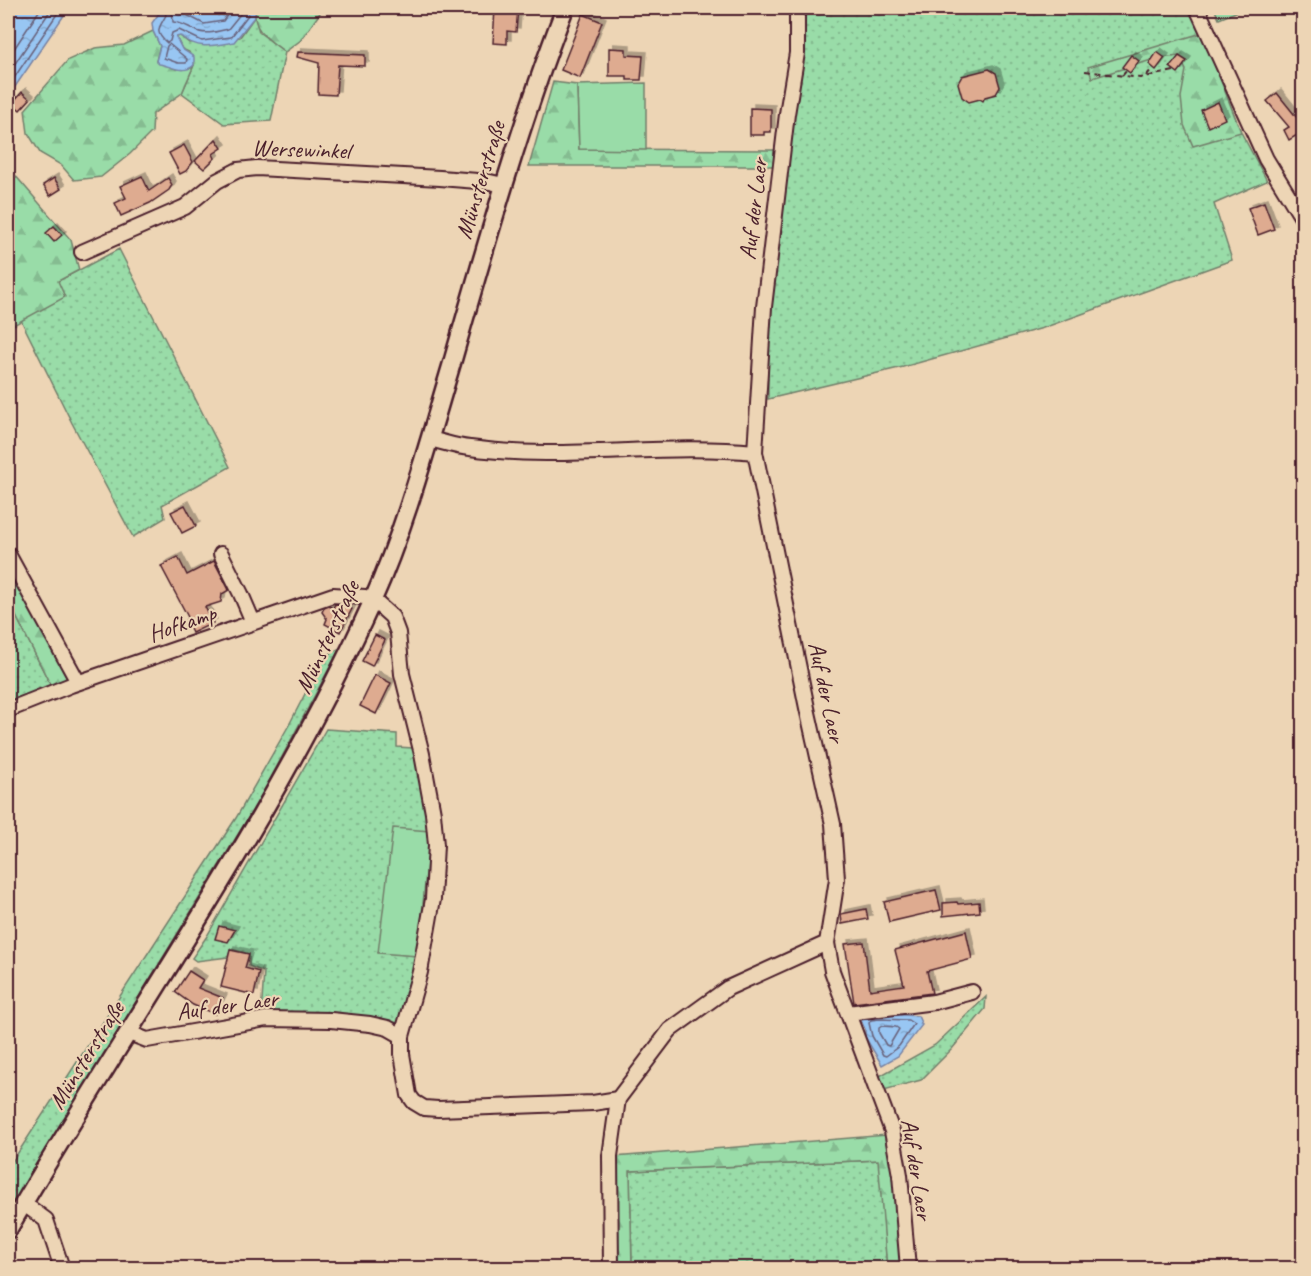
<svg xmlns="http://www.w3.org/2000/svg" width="1311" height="1276" viewBox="0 0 1311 1276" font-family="Caveat,sans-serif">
<defs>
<pattern id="green-dots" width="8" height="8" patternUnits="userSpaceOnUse" patternTransform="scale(1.5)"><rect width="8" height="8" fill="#99dca8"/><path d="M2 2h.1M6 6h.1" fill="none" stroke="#85bc91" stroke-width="1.8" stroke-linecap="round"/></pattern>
<pattern id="forest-firs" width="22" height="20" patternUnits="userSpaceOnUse" patternTransform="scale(1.5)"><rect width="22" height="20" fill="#99dca8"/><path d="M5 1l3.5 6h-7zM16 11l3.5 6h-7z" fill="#85bc91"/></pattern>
<pattern id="water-ripples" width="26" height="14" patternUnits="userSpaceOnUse" patternTransform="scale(1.5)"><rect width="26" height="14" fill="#98c6f3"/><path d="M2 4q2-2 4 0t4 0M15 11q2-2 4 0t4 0" fill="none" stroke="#84aad0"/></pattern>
<filter id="shadow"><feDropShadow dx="4" dy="-4" stdDeviation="0" flood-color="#0004"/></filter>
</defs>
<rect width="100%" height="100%" fill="#edd5b5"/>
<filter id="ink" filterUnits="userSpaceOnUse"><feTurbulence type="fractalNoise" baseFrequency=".0167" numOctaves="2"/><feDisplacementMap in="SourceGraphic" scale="12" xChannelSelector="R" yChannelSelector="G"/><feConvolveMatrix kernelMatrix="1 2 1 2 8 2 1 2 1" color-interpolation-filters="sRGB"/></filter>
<g filter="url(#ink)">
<!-- green -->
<g fill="url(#green-dots)" stroke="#727e6a" stroke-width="1.5">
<polygon points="805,8 1191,8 1241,132 1267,181 1214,204 1232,260 1043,328 903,367 768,399 768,314 794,103 804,35"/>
<polygon points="255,16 259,32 285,52 271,121 224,124 182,93 194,65 189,52 182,49 176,37 180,36 189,43 240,37"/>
<polygon points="119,249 230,467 162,505 165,518 133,537 72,423 21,320 29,315 58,281"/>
<polygon points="8,600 51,686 8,702"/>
<polygon points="340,648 259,800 8,1212 8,1168 236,818 289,725 324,657"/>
<polygon points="326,729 397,734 397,747 413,748 430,831 378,952 418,956 401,1023 328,1015 261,1016 264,972 249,966 249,954 231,949 228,957 196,961 192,958 207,936"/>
<polygon points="986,997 985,1009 952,1049 921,1080 884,1090 876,1078 935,1045"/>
<polygon points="879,1160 887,1268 632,1268 630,1171"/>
</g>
<!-- forest -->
<g fill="url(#forest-firs)" stroke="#727e6a" stroke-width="1.5">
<path d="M 256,8 L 319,8 L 320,13 L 301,40 L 285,52 C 269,40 250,29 256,8 Z"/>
<polygon points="153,31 160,46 156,61 176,69 191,68 194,65 182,93 153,114 152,132 130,154 101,177 74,180 61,165 40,153 28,133 25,110 68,60 95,48 124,45"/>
<polygon points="1202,33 1241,132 1193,146 1184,125 1181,97 1186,70 1179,56 1158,58 1092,78 1088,67"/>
<polygon points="553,82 577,85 579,149 778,150 775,166 529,166"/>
<polygon points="8,167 71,240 79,270 58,281 65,297 8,328"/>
<polygon points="8,541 77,675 51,686 8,600"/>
<polygon points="887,1135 893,1172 901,1268 887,1268 878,1160 630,1171 632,1268 616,1268 614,1157"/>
</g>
<!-- pitch -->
<g fill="#99dca8" stroke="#727e6a" stroke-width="1.5">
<polygon points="1214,8 1243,8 1243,9 1219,19"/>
<polygon points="646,83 646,150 579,149 577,85"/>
<polygon points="393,828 430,831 418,956 378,953"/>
</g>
<!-- water -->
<g fill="url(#water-ripples)" stroke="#7983a3" stroke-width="1.5">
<polygon points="8,8 69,8 8,97"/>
<path d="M 150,8 L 256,8 L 255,16 L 234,42 C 213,46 198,50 180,36 L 176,37 L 182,49 L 194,57 L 194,65 C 184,75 171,66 159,64 L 156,61 L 160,46 L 153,31 L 152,23 L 160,12 Z"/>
<polygon points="879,1013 918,1016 922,1025 898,1056 882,1065 865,1037 865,1029 861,1021 863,1017"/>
</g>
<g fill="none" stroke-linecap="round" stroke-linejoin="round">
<!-- shore -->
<g stroke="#69627b" stroke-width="1.5">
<path d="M 163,8 L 166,15 C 160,27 153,31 167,43 L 170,41 L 172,33 L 179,30 L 202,41 L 231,37 L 248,15 L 249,8"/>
<path d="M 172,8 L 173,22 C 183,23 186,26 195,30 C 205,36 219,31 228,29 L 241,13 L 241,8"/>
<polyline points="182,8 183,13 204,24 223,21 232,8"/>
<polygon points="169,44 187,59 186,63 178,63 164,58 167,46"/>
<polyline points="8,58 41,8"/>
<polyline points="8,74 52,8"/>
<polyline points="8,87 61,8"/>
<polygon points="880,1019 908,1020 914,1024 899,1046 886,1056 883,1055 872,1036 869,1023 871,1020"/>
<polygon points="882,1026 896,1027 899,1029 889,1046 886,1045 879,1033 879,1028"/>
</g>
</g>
<!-- building -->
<g fill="#deab90" stroke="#4a1f2b" stroke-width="1.5" filter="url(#shadow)">
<polygon points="495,8 518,8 516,32 507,31 507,44 493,43"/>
<polygon points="583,14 602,22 580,78 561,70"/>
<polygon points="609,48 626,49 626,55 643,56 641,80 627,80 627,76 609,76"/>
<polygon points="298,52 365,55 365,66 338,65 336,95 318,94 319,63 297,57"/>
<polygon points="1157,52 1165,58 1156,70 1149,64"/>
<polygon points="1131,55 1139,61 1130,73 1122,67"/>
<polygon points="1179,56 1187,61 1178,73 1170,67"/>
<polygon points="989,69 996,73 1000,87 996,94 985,97 983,101 980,99 969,102 962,97 958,83 962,76"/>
<polygon points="22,92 30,99 20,110 12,103"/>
<polygon points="1277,93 1298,119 1304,116 1304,131 1289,140 1284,130 1289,127 1267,101"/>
<polygon points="1218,102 1225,119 1208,127 1201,110"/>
<polygon points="750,108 771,109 771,132 764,132 764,135 750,135"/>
<polygon points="216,139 222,148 213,154 215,158 204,169 195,161"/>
<polygon points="184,145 193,162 186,171 180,174 169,153"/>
<polygon points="142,176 149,191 168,178 172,185 169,190 150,203 121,216 115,203 126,198 120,186"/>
<polygon points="54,178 61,189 50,196 43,185"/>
<polygon points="1264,202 1274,229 1258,235 1248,208"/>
<polygon points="54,226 62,235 54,242 46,233"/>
<polygon points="185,505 196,526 182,533 171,512"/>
<polygon points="178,557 187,575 214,561 229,590 222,594 221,602 205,607 213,623 192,633 186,620 189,619 161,566"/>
<polygon points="335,604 345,605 352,609 340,632 325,624 327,619 322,612 324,608 329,606 333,608"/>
<polygon points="375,635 385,640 372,666 362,661"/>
<polygon points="375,675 391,683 376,714 360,706"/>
<polygon points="936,890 941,910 889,922 884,902"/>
<polygon points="957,902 958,904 979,902 980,912 943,916 943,903"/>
<polygon points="866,909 868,919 842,924 841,914"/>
<polygon points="219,926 235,930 228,942 215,939"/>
<polygon points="966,931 972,959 927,971 932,993 854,1003 845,944 864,942 870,990 904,985 895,950"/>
<polygon points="230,950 249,954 245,968 259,972 254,995 221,987"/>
<polygon points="189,971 203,980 198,988 223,998 215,1014 193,1005 175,992"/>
</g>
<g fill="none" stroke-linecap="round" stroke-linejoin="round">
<!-- minor casing -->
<g stroke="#4a1f2b" stroke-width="18">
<g id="minor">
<polyline points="1197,8 1266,159 1304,221"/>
<polyline points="82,252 185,207 217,181 238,170 257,168 440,178 490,182 503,185"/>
<path d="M 430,439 C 443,442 456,447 470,448 C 564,461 660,443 755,452"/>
<polyline points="8,554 78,682"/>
<polyline points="221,554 241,594 253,622"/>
<polyline points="8,710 71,685 333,595 365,597 373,600 392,617 398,633 402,674 422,754 433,813 436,845 433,899 428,927 420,972 402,1036 402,1054 409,1095 414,1102 424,1108 438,1109 593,1103 618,1099"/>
<polyline points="827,943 832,971 892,1131 900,1175 908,1268"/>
<polyline points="848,1013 934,1002 972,992"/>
<polyline points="129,1033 147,1040 266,1019 331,1020 370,1024 388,1028 402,1036"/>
<polyline points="23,1203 46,1220 62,1268"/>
<polyline points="611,1268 610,1156 618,1099 670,1030 728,988 827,943 837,879 833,824 807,708 755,452 764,307 787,114 797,53 797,8"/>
</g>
</g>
<!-- major casing -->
<g stroke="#4a1f2b" stroke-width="21">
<path id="major" d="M 8,1230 C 129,1021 272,823 372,602 C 406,526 428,443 452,363 C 486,244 520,124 565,8"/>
</g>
<!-- path -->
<g stroke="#4a1f2b" stroke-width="2" stroke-dasharray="6 4.5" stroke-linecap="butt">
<polyline points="1085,71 1140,78 1174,71"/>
<polyline points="1122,76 1127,70"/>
<polyline points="1146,76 1153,68"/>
</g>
<!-- minor -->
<use href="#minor" stroke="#edd5b5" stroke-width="14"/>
<!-- major -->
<use href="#major" stroke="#edd5b5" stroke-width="16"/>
</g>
</g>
<g text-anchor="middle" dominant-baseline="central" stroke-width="4.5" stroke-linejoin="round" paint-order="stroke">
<!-- street labels -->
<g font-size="24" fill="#4a1f2b" stroke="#edd5b5">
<text transform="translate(301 149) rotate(2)">Wersewinkel</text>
<text transform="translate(480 180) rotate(-73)">Münsterstraße</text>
<text transform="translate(753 209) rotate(-83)">Auf der Laer</text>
<text transform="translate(182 623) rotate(-19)">Hofkamp</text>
<text transform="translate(327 637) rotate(-65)">Münsterstraße</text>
<text transform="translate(827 692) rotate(78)">Auf der Laer</text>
<text transform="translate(227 1005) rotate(-8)">Auf der Laer</text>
<text transform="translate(86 1055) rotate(-58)">Münsterstraße</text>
<text transform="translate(917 1169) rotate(81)">Auf der Laer</text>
</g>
</g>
<!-- margin -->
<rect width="1311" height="1276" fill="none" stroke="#edd5b5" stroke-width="30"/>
<rect x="15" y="15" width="1281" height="1246" fill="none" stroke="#4a1f2b" stroke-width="2" filter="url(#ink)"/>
</svg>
